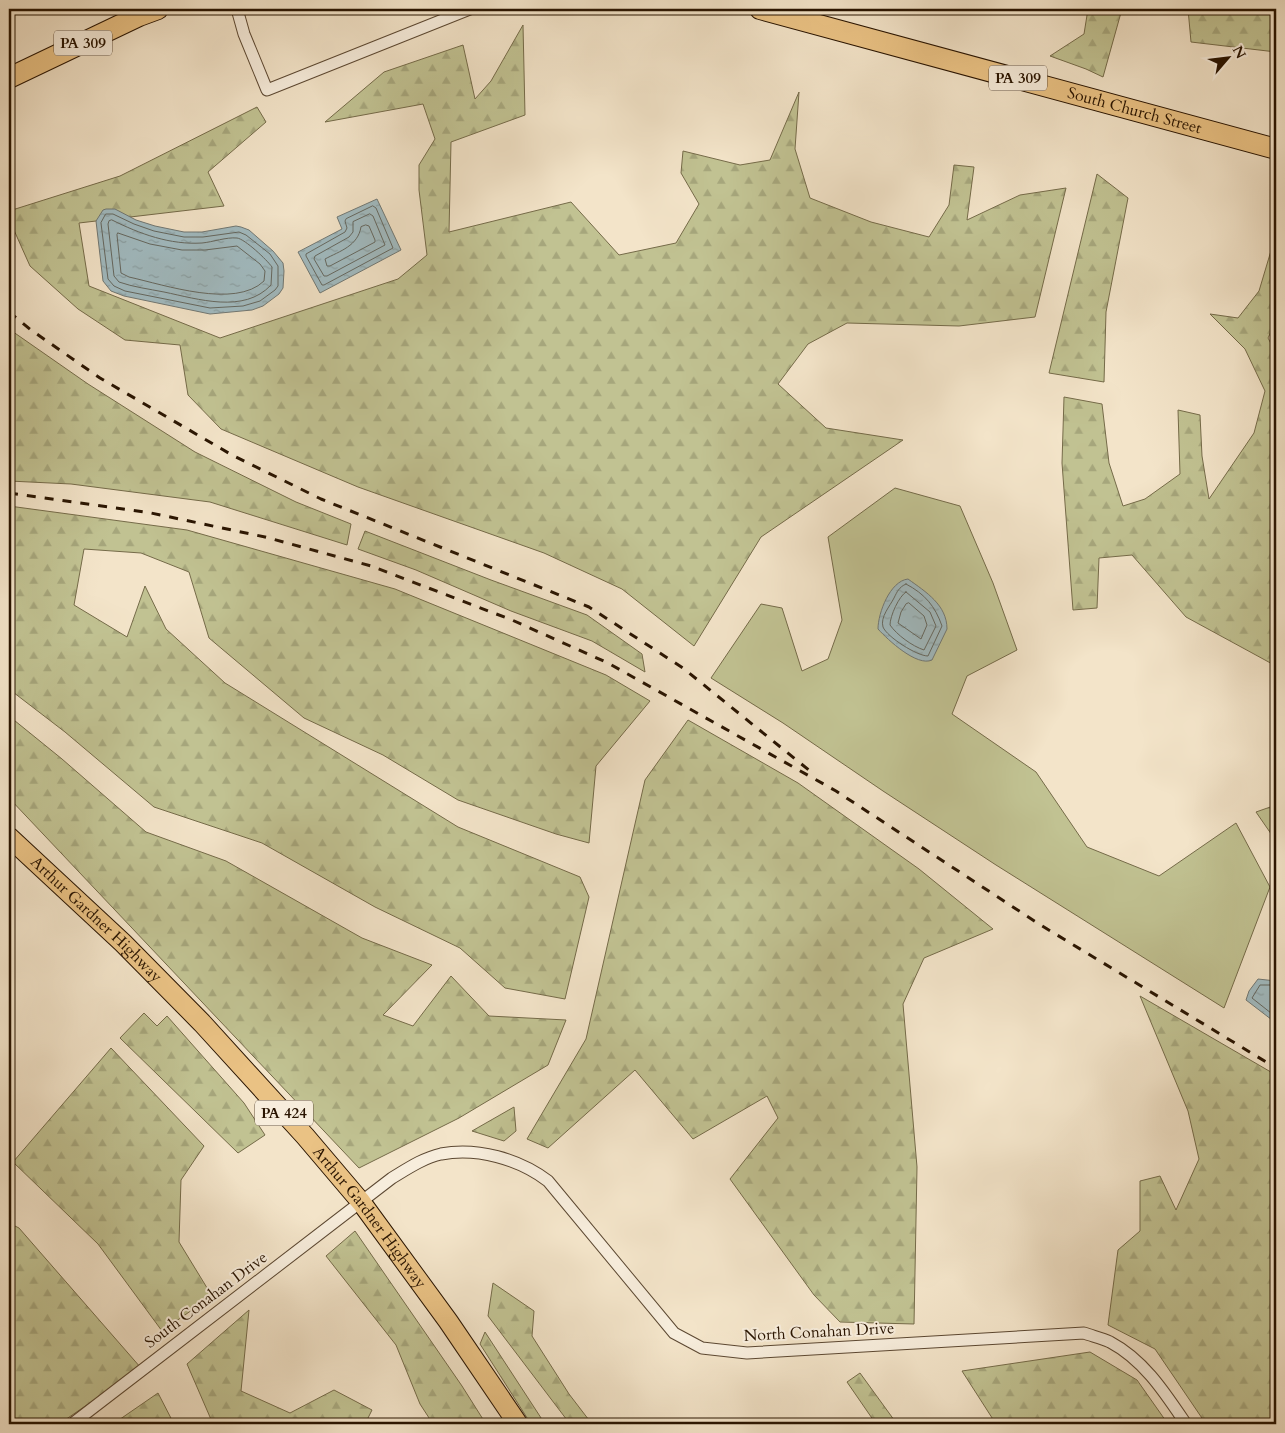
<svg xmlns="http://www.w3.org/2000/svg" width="1285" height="1433" viewBox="0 0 1285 1433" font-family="Cardo,serif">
<defs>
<pattern id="forest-firs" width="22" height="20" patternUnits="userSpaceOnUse" patternTransform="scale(1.25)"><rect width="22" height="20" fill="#c1c292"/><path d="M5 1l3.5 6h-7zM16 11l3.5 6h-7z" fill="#a6a67c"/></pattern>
<pattern id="water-ripples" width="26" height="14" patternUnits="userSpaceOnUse" patternTransform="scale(1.25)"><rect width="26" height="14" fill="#a1bbc1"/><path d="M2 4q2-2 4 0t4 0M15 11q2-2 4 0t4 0" fill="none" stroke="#8ba0a4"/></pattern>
</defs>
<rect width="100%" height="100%" fill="#f3e4c9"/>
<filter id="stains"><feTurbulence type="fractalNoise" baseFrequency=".004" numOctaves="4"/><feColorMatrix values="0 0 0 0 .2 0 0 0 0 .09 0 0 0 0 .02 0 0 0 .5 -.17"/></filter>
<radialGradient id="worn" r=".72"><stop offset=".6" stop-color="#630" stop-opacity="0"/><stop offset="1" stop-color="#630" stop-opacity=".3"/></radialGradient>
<!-- green -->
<polygon fill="#c1c292" stroke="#756b49" points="895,488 960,506 993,583 1017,650 967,676 952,714 1036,772 1087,847 1159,876 1236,823 1270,887 1224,1008 996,865 883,791 783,723 711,678 761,604 782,608 802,671 828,659 842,620 828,537"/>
<!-- forest -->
<g fill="url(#forest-firs)" stroke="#756b49">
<polygon points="1088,9 1122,9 1103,77 1086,69 1050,56 1084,34"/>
<polygon points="1188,9 1276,9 1276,52 1191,42"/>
<polygon points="523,25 525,115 451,142 449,232 571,202 619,255 676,243 699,204 681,173 683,151 740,165 770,160 799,92 795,149 810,198 871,222 929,237 949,205 954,165 974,167 967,220 1020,195 1066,188 1035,317 959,326 847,323 808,344 778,384 826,428 903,440 761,537 694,646 622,589 544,553 358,487 221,429 188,395 180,345 125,340 78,309 30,266 9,219 9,211 120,176 257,107 266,122 208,172 224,206 79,223 89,286 220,338 398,279 427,255 419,190 419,165 435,139 423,104 325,122 384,72 463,45 475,99 491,81"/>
<polygon points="1097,174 1128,198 1106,312 1104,382 1049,373"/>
<polygon points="1276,234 1276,321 1268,338 1276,353 1276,666 1186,617 1132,555 1099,558 1097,608 1073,610 1062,463 1064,397 1102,404 1109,463 1123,506 1145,499 1180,474 1178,410 1200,415 1202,456 1209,499 1254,433 1265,391 1245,349 1210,314 1238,318 1259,291"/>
<polygon points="9,329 88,384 195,452 296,502 351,524 347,545 210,502 71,484 9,481"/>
<polygon points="9,506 187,530 395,589 606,675 650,701 596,766 589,843 556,834 458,800 383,755 304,718 209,638 189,572 141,553 84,549 74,605 127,637 145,586 166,629 225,683 458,827 580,877 589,897 565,999 505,988 460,948 375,907 262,843 154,807 65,732 9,689"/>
<polygon points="365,531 491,580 587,615 642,654 645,672 592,641 511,611 416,570 358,549"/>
<polygon points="9,716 62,759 146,832 226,861 362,938 432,965 383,1015 413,1026 451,976 489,1016 566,1020 548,1065 459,1118 359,1168 9,798"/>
<polygon points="688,720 798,783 919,869 993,929 924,958 903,1004 917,1167 914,1324 840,1322 814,1295 730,1179 778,1118 767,1096 693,1139 635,1070 548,1148 527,1139 586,1039 645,780"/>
<polygon points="1276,805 1276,841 1256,812"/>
<polygon points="1140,996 1276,1075 1276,1415 1260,1424 1206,1424 1155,1349 1108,1325 1118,1250 1140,1231 1140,1181 1160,1176 1176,1210 1199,1159 1188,1111"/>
<polygon points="144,1013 157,1026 167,1016 244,1103 265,1135 238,1153 120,1038"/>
<polygon points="111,1048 204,1146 181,1180 179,1242 212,1296 162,1331 98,1244 13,1162"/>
<polygon points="514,1107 516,1131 504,1141 472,1131"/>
<polygon points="9,1223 19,1228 141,1368 59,1424 9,1424"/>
<polygon points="355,1231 462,1386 486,1424 433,1424 420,1404 396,1345 326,1256"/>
<polygon points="493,1283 534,1311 532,1336 569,1394 592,1424 570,1424 488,1316"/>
<polygon points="249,1310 241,1391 290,1413 334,1390 372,1410 365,1424 213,1424 187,1364"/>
<polygon points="485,1332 545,1424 531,1424 480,1344"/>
<polygon points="1090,1352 1137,1380 1168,1424 996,1424 962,1371"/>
<polygon points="860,1373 897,1424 876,1424 847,1382"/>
<polygon points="158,1393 174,1424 113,1424"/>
</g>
<!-- water -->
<g fill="url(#water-ripples)" stroke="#717874">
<polygon points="377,199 401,250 320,293 298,252 342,229 337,217"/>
<polygon points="106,209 115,209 136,220 155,226 184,232 202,232 236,226 241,227 249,230 273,251 283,263 284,271 283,288 279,294 263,306 252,310 210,314 124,296 111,291 103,281 96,221 103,210"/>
<path d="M 908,579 C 926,592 947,605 947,629 L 932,660 C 917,667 888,640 878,629 C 878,613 890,581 908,579 Z"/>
<polygon points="1258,979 1276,981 1276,1023 1246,1000 1249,991"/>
</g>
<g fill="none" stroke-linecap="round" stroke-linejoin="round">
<!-- shore -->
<g stroke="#656860" stroke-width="1">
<polygon points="373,206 376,208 393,248 324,285 322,285 306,256 306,254 345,232 347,228 345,221 346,219"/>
<polygon points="106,214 113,214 134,224 154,231 184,237 203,237 239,232 246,235 270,254 278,266 278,286 275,290 260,301 243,306 210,308 125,291 114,286 108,279 101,223"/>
<polygon points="370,214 373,216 385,245 327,276 324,276 314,259 315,256 349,237 353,232 353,222"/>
<path d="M 112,220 C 140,234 170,245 202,243 C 213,242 226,237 237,238 C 245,239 267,260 272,267 L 271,285 C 244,314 198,299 164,292 C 149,289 133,287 119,282 L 114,276 L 108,224 L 109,221 Z"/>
<path d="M 366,225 L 369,226 L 375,240 L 375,242 L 330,266 L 327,266 L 325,259 C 340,251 358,246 361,227 Z"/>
<path d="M 118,233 L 150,244 L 182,250 L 205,250 L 237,246 L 260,264 L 265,271 L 264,281 C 235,309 165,285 129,277 L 121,273 L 117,235 Z"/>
<path d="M 906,584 C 925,594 935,606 942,626 L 928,656 C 917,656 887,637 883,627 C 880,617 890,606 894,598 C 897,592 899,587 906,584 Z"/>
<path d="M 906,592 L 930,612 L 936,626 L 924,650 C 912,646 897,635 890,625 C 890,616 899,596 906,592 Z"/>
<polygon points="909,603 924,616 927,625 921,639 898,623 901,612 906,604"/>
<polyline points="1276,985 1260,985 1252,998 1276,1017"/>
</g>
<!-- minor casing -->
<g stroke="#5c4832" stroke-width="13">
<g id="minor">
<polyline points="237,9 244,34 267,90 470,9"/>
<path d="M 72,1424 L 392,1178 C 407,1169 423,1158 441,1154 C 477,1147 519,1159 548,1181 L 674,1333 L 702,1348 L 747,1353 L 1084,1333 C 1092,1336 1102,1338 1110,1342 C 1144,1360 1165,1393 1186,1424"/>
</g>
</g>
<!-- primary casing -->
<g stroke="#291400" stroke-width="21">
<g id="primary">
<path id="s1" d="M 9,837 L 123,943 L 202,1023 L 305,1136 L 361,1202 L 448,1321 L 518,1424"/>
</g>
</g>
<!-- trunk casing -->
<g stroke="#291400" stroke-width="22">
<g id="trunk">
<path id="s2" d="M 760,9 L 1276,149"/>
<polyline points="9,78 139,16 158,9"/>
</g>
</g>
<!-- minor -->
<use href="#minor" stroke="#f7eddc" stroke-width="11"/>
<!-- primary -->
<use href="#primary" stroke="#eac284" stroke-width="19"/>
<!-- trunk -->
<use href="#trunk" stroke="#eac284" stroke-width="20"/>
<!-- rail -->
<g stroke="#291400" stroke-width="3" stroke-dasharray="9 9" stroke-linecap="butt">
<polyline points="9,312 31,330 100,378 232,455 321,499 589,607 683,668 810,771"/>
<polyline points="9,493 151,513 265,537 371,566 512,620 608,663 836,791 1039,924 1276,1068"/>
</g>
</g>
<g text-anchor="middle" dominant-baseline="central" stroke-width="4" stroke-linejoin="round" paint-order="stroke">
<!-- shield labels -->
<g fill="#f7eddc" stroke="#675542" stroke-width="1">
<rect x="54" y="30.5" width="58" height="25" rx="4"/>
<rect x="989" y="65.5" width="58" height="25" rx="4"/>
<rect x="255" y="1100.5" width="58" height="25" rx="4"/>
</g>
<g font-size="15" font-weight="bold" fill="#291400">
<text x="83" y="43">PA 309</text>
<text x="1018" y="78">PA 309</text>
<text x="284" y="1113">PA 424</text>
</g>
<!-- street labels -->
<g font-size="16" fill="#291400" stroke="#f7eddc">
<text stroke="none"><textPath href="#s2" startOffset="388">South Church Street</textPath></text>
<text stroke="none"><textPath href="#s1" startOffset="120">Arthur Gardner Highway</textPath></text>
<text stroke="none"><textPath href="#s1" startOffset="525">Arthur Gardner Highway</textPath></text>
<text transform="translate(206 1300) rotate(-37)">South Conahan Drive</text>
<text transform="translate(819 1332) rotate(-3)">North Conahan Drive</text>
</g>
</g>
<!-- margin -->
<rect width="1285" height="1433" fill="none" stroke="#f3e4c9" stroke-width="30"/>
<rect x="10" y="10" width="1265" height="1413" fill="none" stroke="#291400" stroke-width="2.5"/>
<rect x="15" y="15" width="1255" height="1403" fill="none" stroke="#291400"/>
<!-- north arrow -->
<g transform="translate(1228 58) rotate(62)" stroke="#f7eddc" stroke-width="4" paint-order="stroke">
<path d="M0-4L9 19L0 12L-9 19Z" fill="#291400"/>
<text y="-8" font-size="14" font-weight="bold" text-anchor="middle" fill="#291400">N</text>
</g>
<rect width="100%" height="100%" filter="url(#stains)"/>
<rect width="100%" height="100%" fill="url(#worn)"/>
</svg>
